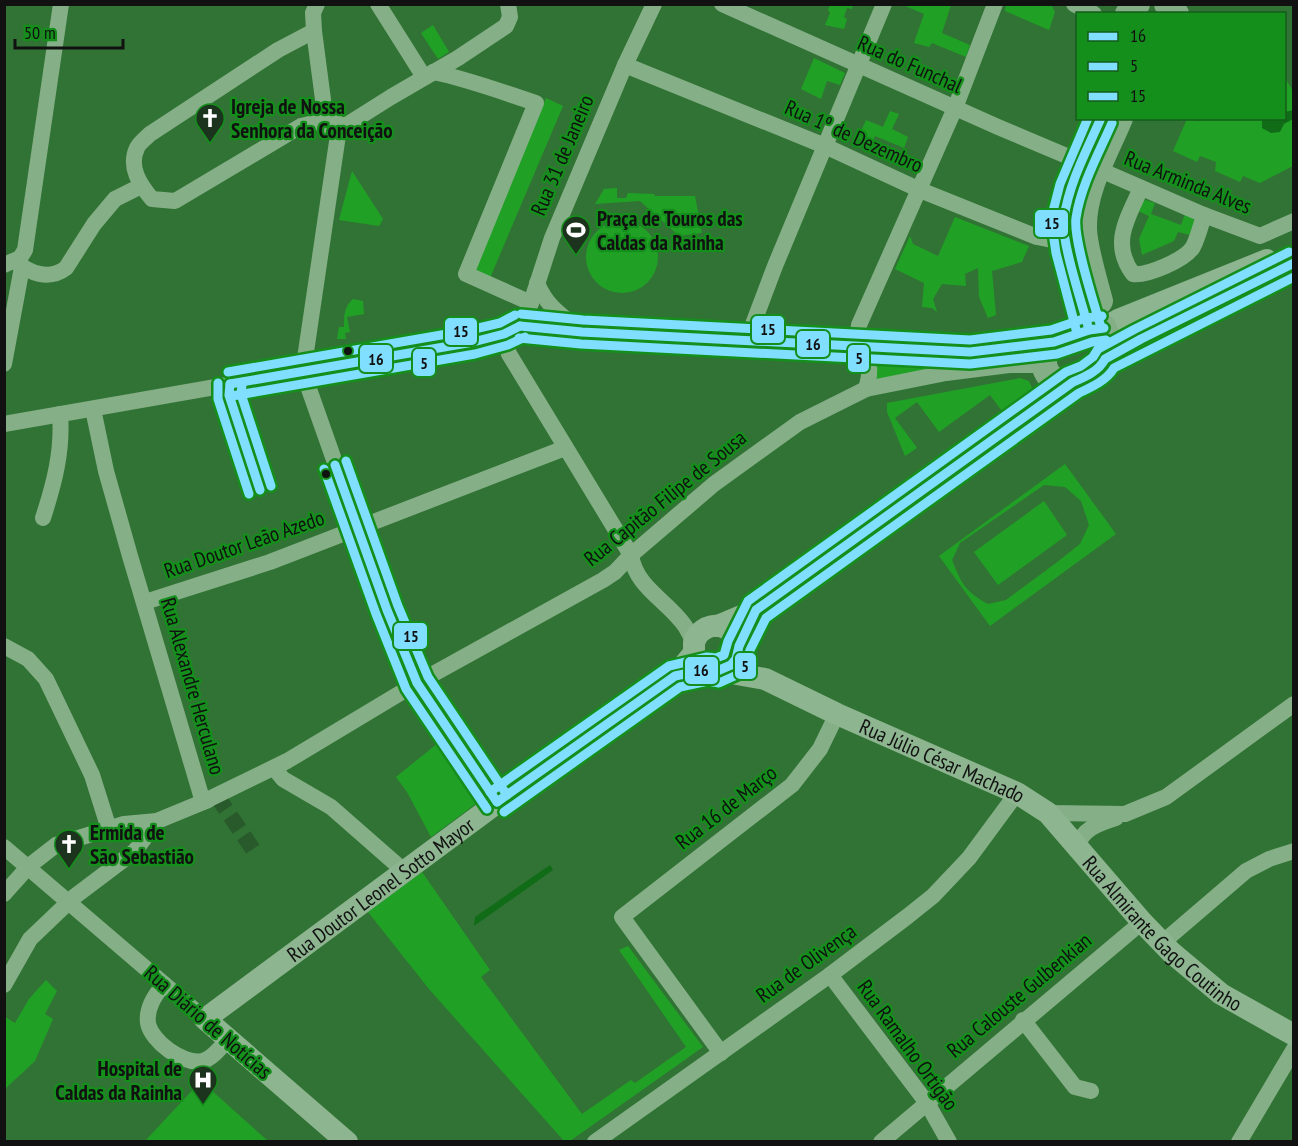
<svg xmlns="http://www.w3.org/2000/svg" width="1298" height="1146" viewBox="0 0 1298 1146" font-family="'PT Sans Narrow',sans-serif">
<rect width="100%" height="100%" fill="#317334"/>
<!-- green -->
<g fill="#20a126" fill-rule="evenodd">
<polygon points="1051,4 1055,12 1049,30 1005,11 1006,5"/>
<polygon points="830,5 853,5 852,9 847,8 844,17 847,19 844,29 825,25 830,13 828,10"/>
<polygon points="903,5 951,5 942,33 970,45 966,57 932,43 929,47 914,43 924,14"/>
<polygon points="433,25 449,52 438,59 421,33"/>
<polygon points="814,58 845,73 840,85 827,81 821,99 801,89"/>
<polygon points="1285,78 1293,91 1293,166 1260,183 1243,176 1240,182 1215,171 1216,162 1200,156 1197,162 1173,151 1187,119 1200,121 1201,118 1284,118"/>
<polygon points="546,98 563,106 490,278 475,270"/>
<polygon points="890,111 899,114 892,129 908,137 904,148 875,136 871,145 858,138 866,120 883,127"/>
<polygon points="352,171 383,219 379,226 339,220"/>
<polygon points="617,188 617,198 626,198 628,193 654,194 655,196 695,196 702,233 679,236 640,201 595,204 604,189"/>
<polygon points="1146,200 1155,203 1151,214 1181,225 1185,214 1193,218 1195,224 1190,235 1178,232 1174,241 1142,255 1139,239 1149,216 1138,211 1142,201"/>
<polygon points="955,217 1029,246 1022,262 992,271 996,315 988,318 979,297 978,268 965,274 966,286 942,284 933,299 937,312 932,308 922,307 924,283 895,269 910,236 913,244 938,256"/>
<circle cx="622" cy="257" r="36"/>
<path d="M 353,299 L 363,301 L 364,314 L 347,317 L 350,332 L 345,333 L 346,339 L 337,339 L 339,327 L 344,327 C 344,315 344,307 353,299 Z"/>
<polygon points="1035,346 1032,357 874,382 877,361 874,352"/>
<polygon points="1020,378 1029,381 1032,388 1026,396 1004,414 990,395 939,432 917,402 895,418 917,448 905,456 887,412 887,403"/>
<path d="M 1065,464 L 1116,534 L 990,626 L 939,556 ZM 1044,485 L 1065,487 L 1081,501 L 1089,525 L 1080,544 L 1056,563 L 1006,600 L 988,604 C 965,591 962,585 952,560 L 960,543 Z"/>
<polygon points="1044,501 1067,535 998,585 974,552"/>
<polygon points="438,743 477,803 431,837 407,792 396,777"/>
<polygon points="422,872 490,970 481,977 582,1114 631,1080 635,1083 686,1047 619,950 628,946 703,1047 570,1141 564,1141 429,989 368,912"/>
<polygon points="46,980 57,991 45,1014 53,1019 35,1061 5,1089 5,1017 15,1023 29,999"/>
<polygon points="201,1081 268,1141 145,1141"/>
</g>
<!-- water -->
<g fill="#106c17">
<polygon points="1293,110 1293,119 1284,124 1280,132 1271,133 1262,128 1262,119 1284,118 1285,112"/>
<polygon points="550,865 553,870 474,926 475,917"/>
</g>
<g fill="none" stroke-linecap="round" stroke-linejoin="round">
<!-- street-tunnel -->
<polyline stroke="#295a2b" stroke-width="16" stroke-dasharray="16 8" stroke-linecap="butt" points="217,796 254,851"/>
<!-- street -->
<g stroke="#85af87" stroke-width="16">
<polyline points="317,4 313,13 314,31 327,130"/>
<polyline points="378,4 424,77"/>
<polyline points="722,4 998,127 1081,162"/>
<polyline points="1074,4 1094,14"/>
<path d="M 314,31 L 278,50 L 150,134 C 146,138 139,143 137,148 C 128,167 140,185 152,199 L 175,201 L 301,126 L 326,120 L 345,126"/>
<polyline points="625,65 825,146 920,190 1037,237 1067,243"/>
<path d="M 433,72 C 468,79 502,92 536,103 L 466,274 L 531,303"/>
<polyline points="1098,169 1204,215 1260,236 1294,221"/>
<path d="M 1141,188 C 1128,218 1110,243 1133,274 C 1147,276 1185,260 1193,247 C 1198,237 1201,225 1204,215"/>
<path d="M 15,261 C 29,273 49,281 66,268 L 94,224 L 115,199 L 141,186"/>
<polyline points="4,265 20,258 25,250 61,4"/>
<path d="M 537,283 C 547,307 561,315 581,331"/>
<polyline points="528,312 552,238 625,65 654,4"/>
<polyline points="520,326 582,332 970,352 1054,342"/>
<path d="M 504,334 L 509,354 L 631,555 C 636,588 667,600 685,626 C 688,631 691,637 694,642"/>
<polyline points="747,340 775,266 884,4"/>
<polyline points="856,346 859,325 955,108 995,4"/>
<path d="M 856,346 C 871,363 872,368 866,389"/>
<polyline points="4,364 22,267"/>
<polyline points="93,409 106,471 130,556 203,802 287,761 417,683 603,580 615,572 631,555 714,484 800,422 866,389 946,373 1009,365 1044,365"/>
<polyline points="4,424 473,342 504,334 520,326"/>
<path d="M 43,518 C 54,484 63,451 60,414"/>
<polyline points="145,602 270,562 565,448"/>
<polyline points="4,646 28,659 46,679 92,775 109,829"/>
<polyline points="274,768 283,779 331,807 404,871"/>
<polyline points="497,802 417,683 387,610 303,372 338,135 345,126 391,97 458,58 506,26 510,17 508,4"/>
<polyline points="1048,813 1125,814 1166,797 1294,704"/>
<polyline points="4,847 205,1019"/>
<path d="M 1077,847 C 1083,828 1098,824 1116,818"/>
<polyline points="4,894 29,866 56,845 124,824 157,821 208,800"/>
<polyline points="1162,943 1246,871 1269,859 1294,851"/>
<polyline points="830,975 927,1103 949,1142"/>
<path d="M 164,984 C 155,995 146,1008 148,1023 C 151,1041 183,1065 202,1061 C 212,1059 221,1047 227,1040"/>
<polyline points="4,985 30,939 74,897 135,851 157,821"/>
<polyline points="1023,1020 1075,1087 1091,1091"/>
<polyline points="721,1053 622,917 792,785 820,749 837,714"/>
<polyline points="595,1142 830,975 908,916 933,896 969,858 1017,793"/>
<polyline points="881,1142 1142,922"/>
<polyline points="1239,1142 1294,1049"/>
</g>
<!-- secondary -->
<g stroke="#8db590" stroke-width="22">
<polyline points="1104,328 1118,320 1267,260"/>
<polyline points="1105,359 1141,339 1294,263"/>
<polyline points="718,626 756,610 1073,382"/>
<path id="s1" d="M 717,671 C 760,661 729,605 698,634 L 694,642 L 694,653 L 696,660 L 708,669 L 765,679 L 837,714 L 1017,793 L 1048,813 L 1142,922 L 1171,952 L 1221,994 L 1294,1035"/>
<path id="s2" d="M 347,1142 L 205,1019 L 490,808 L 675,676 L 694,653"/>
</g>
<!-- primary -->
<g stroke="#84ae86" stroke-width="26">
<polyline points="1167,4 1176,14"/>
<polyline points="1128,14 1137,4"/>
<path d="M 1100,301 C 1095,282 1084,246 1084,228 C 1083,190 1106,152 1120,118"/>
<path d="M 1096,328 L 1104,328 C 1107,338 1109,346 1106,356 C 1101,373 1074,387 1057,381 C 1051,379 1047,374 1045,368 C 1036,339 1077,333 1096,328 Z"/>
<polyline points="1089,330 1068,250 1063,220 1071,189 1101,118"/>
</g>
<!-- bus-1 casing -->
<g stroke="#158f1c" stroke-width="14">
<g id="bus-1">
<polyline points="520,326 582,332 970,352 1054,342 1089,330 1104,328"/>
<path d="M 1089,330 C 1083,306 1060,239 1064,218 C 1069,183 1087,150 1101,118"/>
<polyline points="230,384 473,342 504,334 520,326"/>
<polyline points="230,384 229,395 260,490"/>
<polyline points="335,465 387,610 417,683 497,802"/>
<path d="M 497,802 L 675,676 L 708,669 L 717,671 L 731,665 L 736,659 L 739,646 L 756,610 L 1073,382 C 1085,377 1099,371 1105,359 L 1141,339 L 1294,263"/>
</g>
</g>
<!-- bus-2 casing -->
<g stroke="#158f1c" stroke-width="14">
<g id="bus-2">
<path d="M 1101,327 C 1094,304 1073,239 1076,218 C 1081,185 1099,153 1112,123"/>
<polyline points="519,338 581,344 970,364 1057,354 1092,342 1106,340"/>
<polyline points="218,383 218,399 249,494"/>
<polyline points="232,396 475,354 508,345 525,337"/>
<polyline points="324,469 376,614 406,689 487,809"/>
<path d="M 504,812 L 680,687 L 708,681 L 719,683 L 739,674 L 747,664 L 750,650 L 766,618 L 1079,393 C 1092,387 1107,380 1114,368 L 1294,277"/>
</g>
</g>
<!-- bus-3 casing -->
<g stroke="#158f1c" stroke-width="14">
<g id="bus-3">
<polyline points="521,314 583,320 970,340 1051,330 1086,318 1102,316"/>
<polyline points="1077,333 1056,253 1051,219 1060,184 1088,118"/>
<polyline points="228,372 470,330 500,323 515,315"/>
<polyline points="242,385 241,394 271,486"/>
<polyline points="346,461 398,606 428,677 507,795"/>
<polyline points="490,792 669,666 707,657 716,658 724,655 728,641 748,601 1066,372 1081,366 1093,357 1098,349 1135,329 1289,252"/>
</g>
</g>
<!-- bus-1 -->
<use href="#bus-1" stroke="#80dfff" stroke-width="9"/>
<!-- bus-2 -->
<use href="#bus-2" stroke="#80dfff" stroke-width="9"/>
<!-- bus-3 -->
<use href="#bus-3" stroke="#80dfff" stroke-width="9"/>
</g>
<!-- icons -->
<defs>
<g id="church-pin" transform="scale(1.5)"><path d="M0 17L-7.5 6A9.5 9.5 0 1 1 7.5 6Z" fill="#1c331d" stroke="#158f1c"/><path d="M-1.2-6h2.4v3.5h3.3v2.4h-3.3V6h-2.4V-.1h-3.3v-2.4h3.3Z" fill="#fff"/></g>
<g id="stadium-pin" transform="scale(1.5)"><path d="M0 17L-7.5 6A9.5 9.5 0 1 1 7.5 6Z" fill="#1c331d" stroke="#158f1c"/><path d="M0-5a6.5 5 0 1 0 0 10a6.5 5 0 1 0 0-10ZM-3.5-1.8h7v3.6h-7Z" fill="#fff"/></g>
<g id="hospital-pin" transform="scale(1.5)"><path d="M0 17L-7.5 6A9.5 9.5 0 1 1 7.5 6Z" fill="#1c331d" stroke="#158f1c"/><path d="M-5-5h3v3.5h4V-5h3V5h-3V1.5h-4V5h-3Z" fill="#fff"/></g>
</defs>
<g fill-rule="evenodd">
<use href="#church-pin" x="210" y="118"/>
<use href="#stadium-pin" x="576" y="230"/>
<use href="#church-pin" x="69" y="844"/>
<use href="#hospital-pin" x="203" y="1080"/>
</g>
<!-- markers -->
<g fill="#111" stroke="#158f1c" stroke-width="2">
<circle cx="348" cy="351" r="5"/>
<circle cx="326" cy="474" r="5"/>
</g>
<g text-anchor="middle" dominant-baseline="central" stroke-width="4.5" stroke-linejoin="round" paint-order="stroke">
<!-- street labels -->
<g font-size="21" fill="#111" stroke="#158f1c">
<text transform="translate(910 64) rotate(24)">Rua do Funchal</text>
<text transform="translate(854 136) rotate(24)">Rua 1º de Dezembro</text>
<text transform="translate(562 155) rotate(-67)">Rua 31 de Janeiro</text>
<text transform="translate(1188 182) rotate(22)">Rua Arminda Alves</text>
<text transform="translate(665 498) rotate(-39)">Rua Capitão Filipe de Sousa</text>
<text transform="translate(244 544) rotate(-19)">Rua Doutor Leão Azedo</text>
<text transform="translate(193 686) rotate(74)">Rua Alexandre Herculano</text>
<text stroke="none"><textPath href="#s1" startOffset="384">Rua Júlio César Machado</textPath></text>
<text transform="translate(726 807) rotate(-38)">Rua 16 de Março</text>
<text stroke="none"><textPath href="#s2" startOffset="406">Rua Doutor Leonel Sotto Mayor</textPath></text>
<text stroke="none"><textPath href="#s1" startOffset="669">Rua Almirante Gago Coutinho</textPath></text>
<text transform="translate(806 963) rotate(-36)">Rua de Olivença</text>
<text transform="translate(1019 995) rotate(-40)">Rua Calouste Gulbenkian</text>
<text transform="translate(208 1022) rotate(41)">Rua Diário de Notícias</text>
<text transform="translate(908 1045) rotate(54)">Rua Ramalho Ortigão</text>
</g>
<!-- poi labels -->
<g font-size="21" font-weight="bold" fill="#111" stroke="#158f1c" text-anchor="start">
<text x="231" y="106">Igreja de Nossa<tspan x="231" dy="24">Senhora da Conceição</tspan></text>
<text x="597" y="218">Praça de Touros das<tspan x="597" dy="24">Caldas da Rainha</tspan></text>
<text x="90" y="832">Ermida de<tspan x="90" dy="24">São Sebastião</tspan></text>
<text x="182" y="1068" text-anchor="end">Hospital de<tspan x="182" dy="24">Caldas da Rainha</tspan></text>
</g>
</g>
<g stroke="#158f1c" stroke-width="2">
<rect x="1034" y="209" width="35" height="29" rx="6" fill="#80dfff"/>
<rect x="751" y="315" width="34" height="29" rx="6" fill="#80dfff"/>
<rect x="444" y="317" width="34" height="29" rx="6" fill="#80dfff"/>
<rect x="796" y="330" width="34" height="28" rx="6" fill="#80dfff"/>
<rect x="847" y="344" width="23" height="29" rx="6" fill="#80dfff"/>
<rect x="359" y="344" width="34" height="29" rx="6" fill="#80dfff"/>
<rect x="412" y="348" width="24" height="29" rx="6" fill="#80dfff"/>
<rect x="393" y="622" width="35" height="28" rx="6" fill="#80dfff"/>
<rect x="734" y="652" width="23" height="28" rx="6" fill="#80dfff"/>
<rect x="684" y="656" width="35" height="29" rx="6" fill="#80dfff"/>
</g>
<g font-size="16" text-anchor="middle" font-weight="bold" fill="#111">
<text x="1052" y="229">15</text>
<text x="768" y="335">15</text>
<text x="461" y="337">15</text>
<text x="813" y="350">16</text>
<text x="859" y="364">5</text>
<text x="376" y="365">16</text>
<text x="424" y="369">5</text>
<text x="411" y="642">15</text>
<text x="745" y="672">5</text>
<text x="701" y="676">16</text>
</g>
<!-- border -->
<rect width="1298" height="1146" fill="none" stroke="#111111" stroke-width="12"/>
<!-- legend -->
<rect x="1076" y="12" width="210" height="108" fill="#158f1c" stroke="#135d18" stroke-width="1.5"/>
<rect x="1088" y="32" width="30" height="9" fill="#80dfff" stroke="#135d18" stroke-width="1.5"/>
<text x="1130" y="42" font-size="18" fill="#111111">16</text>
<rect x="1088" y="62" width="30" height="9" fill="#80dfff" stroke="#135d18" stroke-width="1.5"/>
<text x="1130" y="72" font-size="18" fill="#111111">5</text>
<rect x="1088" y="92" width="30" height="9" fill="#80dfff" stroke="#135d18" stroke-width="1.5"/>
<text x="1130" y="102" font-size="18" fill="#111111">15</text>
<!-- scale -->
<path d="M15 39v9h108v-9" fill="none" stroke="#111111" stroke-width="3"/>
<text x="24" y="39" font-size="18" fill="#111111" stroke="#158f1c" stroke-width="4.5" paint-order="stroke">50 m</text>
</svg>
